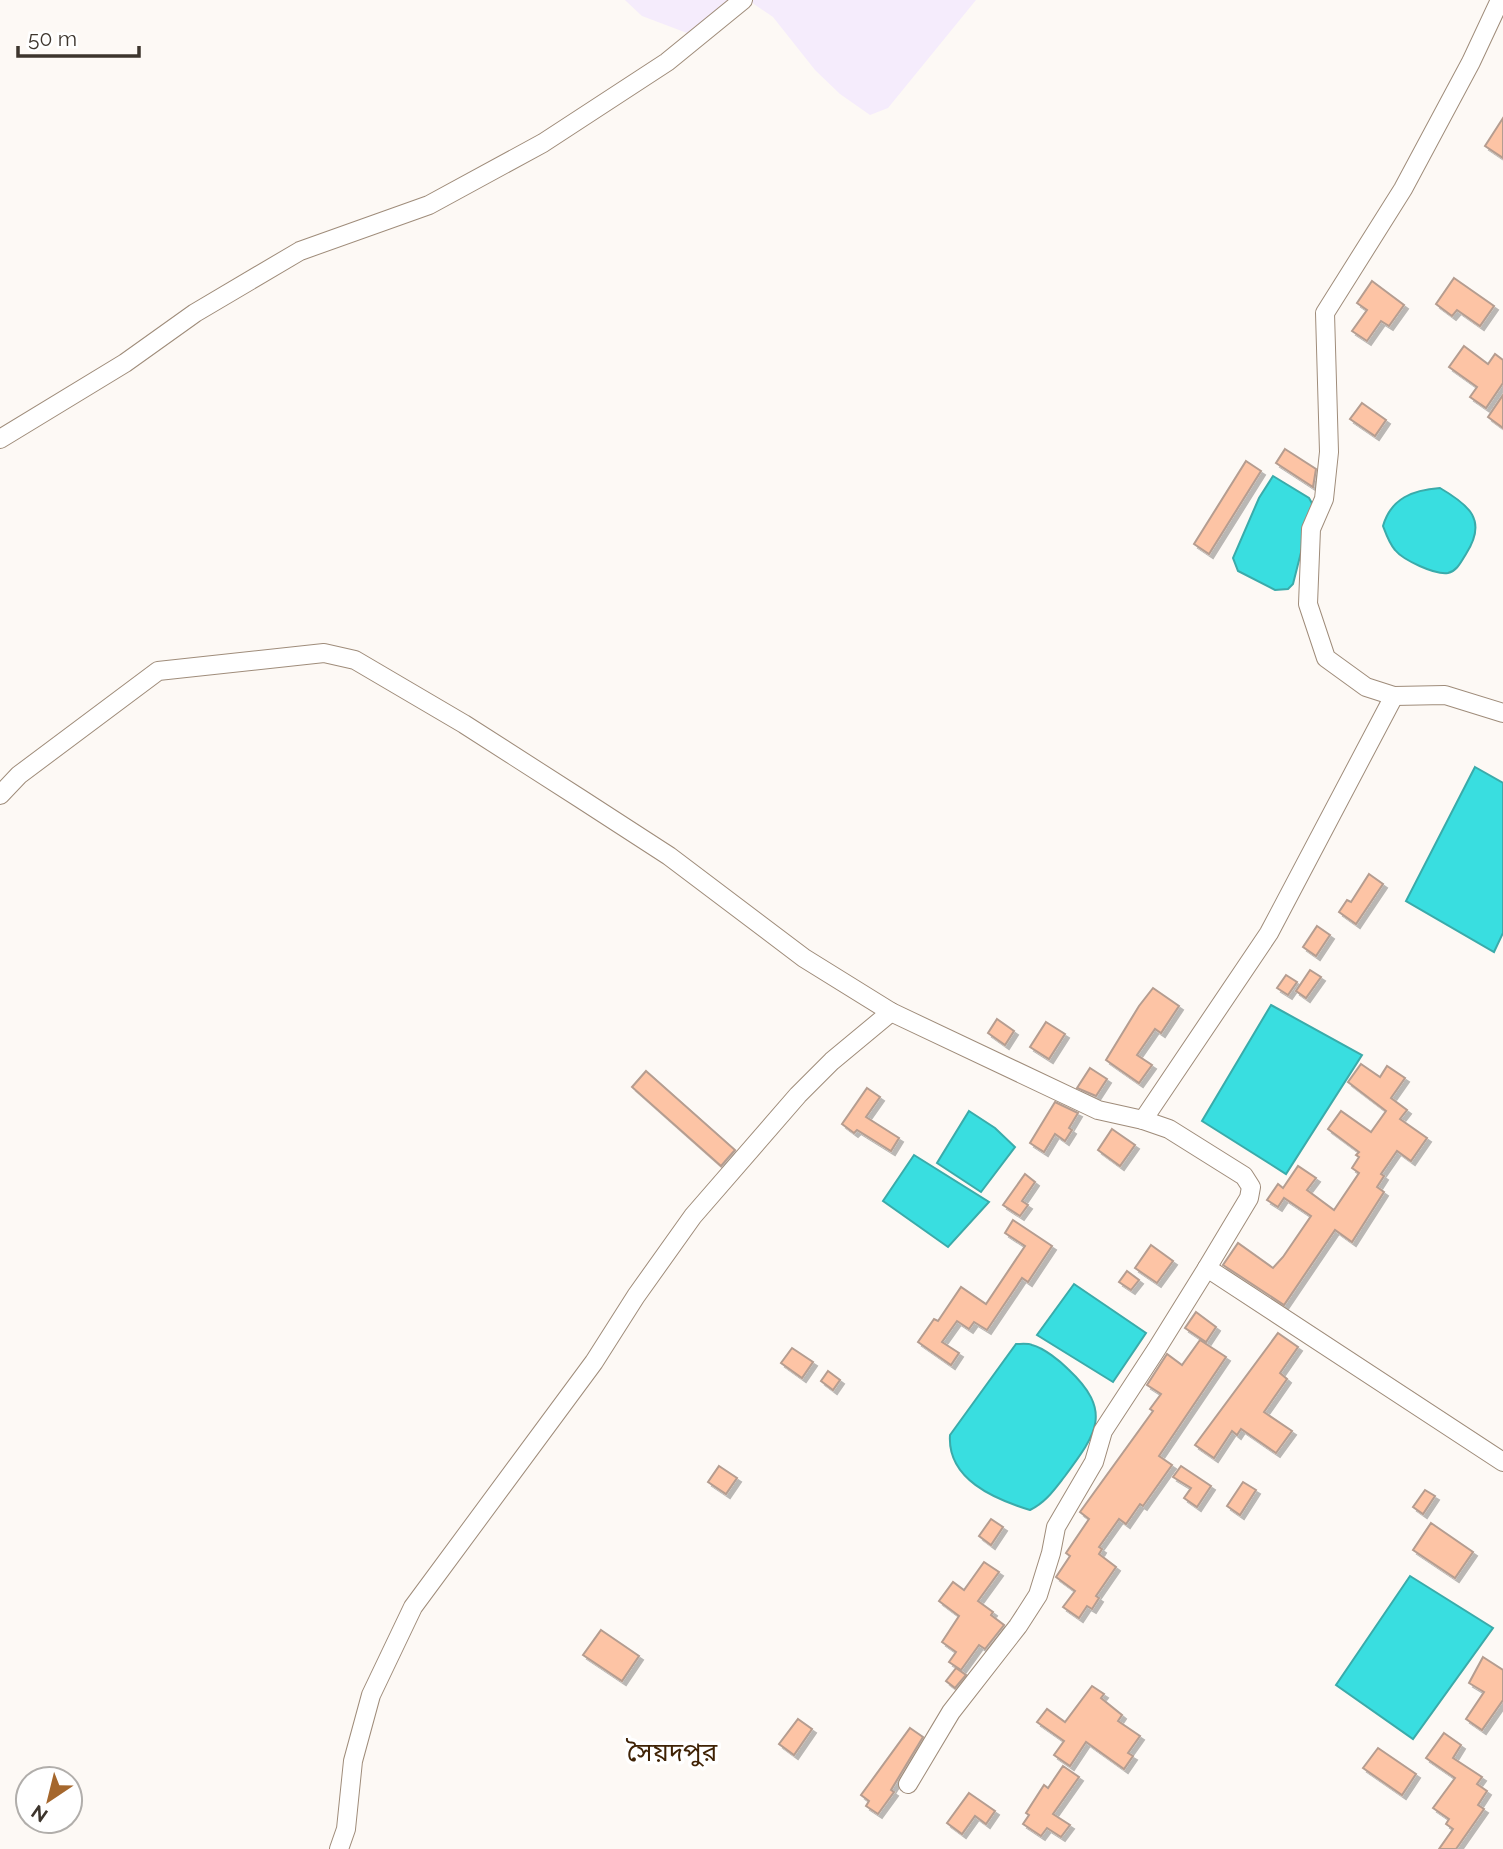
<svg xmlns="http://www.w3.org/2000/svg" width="1503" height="1849" viewBox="0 0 1503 1849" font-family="Raleway,'Noto Sans Bengali',sans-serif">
<defs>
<filter id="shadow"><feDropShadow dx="4" dy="4" stdDeviation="0" flood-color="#0004"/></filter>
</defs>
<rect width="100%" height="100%" fill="#fdf9f5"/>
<!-- industrial -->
<g fill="#f5ecfc">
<polygon points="625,0 731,0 687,33 642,16"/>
<polygon points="748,0 976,0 888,108 870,115 840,94 815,70 773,17"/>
</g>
<!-- water -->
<g fill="#39dee0" stroke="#3aabaa" stroke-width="2">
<polygon points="1273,476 1309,498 1313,505 1293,584 1288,589 1275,590 1238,571 1233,558 1259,498"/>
<path d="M 1440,488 C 1469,505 1488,520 1466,554 C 1461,562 1457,571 1448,573 C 1435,575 1403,560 1395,550 C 1389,543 1386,534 1383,526 C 1391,498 1413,490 1440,488 Z"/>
<polygon points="1475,767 1503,783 1503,933 1494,952 1406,901"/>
<polygon points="1271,1005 1362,1055 1286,1174 1202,1121"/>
<polygon points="969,1111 995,1128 1015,1147 981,1192 937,1163"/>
<polygon points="914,1155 989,1202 948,1247 883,1201"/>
<polygon points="1074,1284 1146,1333 1113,1382 1037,1335"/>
<path d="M 1016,1344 C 1021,1344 1028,1343 1032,1345 C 1044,1348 1060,1361 1068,1369 C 1113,1411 1097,1433 1065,1476 C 1054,1490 1046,1502 1030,1510 C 994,1499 947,1479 950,1435 Z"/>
<polygon points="1410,1576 1493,1628 1413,1739 1336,1685"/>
</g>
<!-- building -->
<g fill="#fdc4a5" stroke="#b59d90" stroke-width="2" filter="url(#shadow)">
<polygon points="1503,118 1503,158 1485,146"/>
<polygon points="1454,278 1494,306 1480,326 1457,310 1452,316 1436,304"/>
<polygon points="1372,281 1404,305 1389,326 1381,321 1367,341 1352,331 1367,310 1357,303"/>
<polygon points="1464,346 1488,364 1495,354 1503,360 1503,383 1486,408 1470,397 1477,387 1449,367"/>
<polygon points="1503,395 1503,428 1488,417"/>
<polygon points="1362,403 1386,420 1375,436 1350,419"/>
<polygon points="1285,449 1316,469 1313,487 1276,463"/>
<polygon points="1246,461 1261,471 1209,554 1194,544"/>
<polygon points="1369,874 1383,884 1356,924 1339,912 1347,900 1351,902"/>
<polygon points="1317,926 1330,935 1316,956 1303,947"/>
<polygon points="1310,970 1321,977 1306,998 1296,991"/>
<polygon points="1286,975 1297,982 1288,995 1277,988"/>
<polygon points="1153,988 1179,1006 1161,1033 1155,1029 1137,1055 1152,1065 1139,1083 1106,1060 1139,1006"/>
<polygon points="997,1019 1014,1031 1005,1045 988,1033"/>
<polygon points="1046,1022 1065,1034 1049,1059 1030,1047"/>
<polygon points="1361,1064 1380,1077 1387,1066 1405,1078 1391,1098 1407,1110 1400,1119 1427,1138 1411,1161 1397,1151 1381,1174 1384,1176 1377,1187 1384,1192 1352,1242 1335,1230 1284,1305 1223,1265 1238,1243 1273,1268 1283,1257 1311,1216 1284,1198 1278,1207 1267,1200 1278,1184 1283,1188 1298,1166 1316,1178 1307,1190 1334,1210 1359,1173 1352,1168 1359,1157 1356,1155 1359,1152 1328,1129 1341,1111 1371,1132 1386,1111 1348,1082"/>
<polygon points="1090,1068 1107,1079 1096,1096 1077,1088"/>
<polygon points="646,1071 735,1150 721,1166 632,1087"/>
<polygon points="867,1088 880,1097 866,1117 899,1138 891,1151 857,1130 854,1133 842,1124"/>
<polygon points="1055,1102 1078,1113 1069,1128 1072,1130 1065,1141 1055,1134 1044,1152 1030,1143"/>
<polygon points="1112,1129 1135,1145 1120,1166 1098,1150"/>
<polygon points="1025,1174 1035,1182 1022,1201 1028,1205 1020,1216 1003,1205"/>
<polygon points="1013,1220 1052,1246 1028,1282 1022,1278 987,1330 974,1322 969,1329 957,1321 942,1342 959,1353 951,1365 918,1342 934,1319 938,1321 961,1287 986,1304 1025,1246 1005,1233"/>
<polygon points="1151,1245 1173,1261 1157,1283 1135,1268"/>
<polygon points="1127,1271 1139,1280 1131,1290 1119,1282"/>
<polygon points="1196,1312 1216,1327 1206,1342 1185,1328"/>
<polygon points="1278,1333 1298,1347 1280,1373 1287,1379 1264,1412 1292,1431 1276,1453 1241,1429 1237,1435 1232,1431 1214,1458 1195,1445"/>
<polygon points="1200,1340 1226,1357 1159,1456 1172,1465 1143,1506 1140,1504 1126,1524 1119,1519 1099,1547 1102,1549 1099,1554 1116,1567 1096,1596 1099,1598 1092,1609 1087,1606 1079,1618 1063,1607 1075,1591 1056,1577 1070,1556 1066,1553 1089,1519 1080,1512 1153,1411 1150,1409 1161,1394 1147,1385 1167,1354 1182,1365"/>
<polygon points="792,1348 813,1362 802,1378 781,1363"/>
<polygon points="828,1371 840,1380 833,1390 821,1381"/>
<polygon points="719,1466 737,1478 726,1494 708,1482"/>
<polygon points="1181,1466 1211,1486 1197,1507 1184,1498 1191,1488 1173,1477"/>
<polygon points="1243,1482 1256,1490 1240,1515 1227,1506"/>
<polygon points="1425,1490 1435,1496 1423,1514 1413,1507"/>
<polygon points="991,1519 1003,1527 991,1545 979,1536"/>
<polygon points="1431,1523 1473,1552 1455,1578 1413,1550"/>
<polygon points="984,1562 999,1572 978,1601 993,1612 991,1615 1004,1625 985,1649 979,1645 961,1670 949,1662 956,1652 942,1642 959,1616 939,1601 953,1582 964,1590"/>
<polygon points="601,1630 639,1656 622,1681 583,1655"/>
<polygon points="1483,1657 1503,1670 1503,1700 1482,1730 1466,1719 1484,1692 1469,1683"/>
<polygon points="956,1668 966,1675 955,1688 946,1681"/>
<polygon points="1092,1686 1104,1694 1101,1698 1122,1715 1118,1721 1140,1736 1128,1753 1133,1756 1124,1769 1086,1742 1070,1766 1054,1755 1064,1741 1037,1722 1047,1709 1065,1722"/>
<polygon points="798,1719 812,1729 794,1755 779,1744"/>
<polygon points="910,1728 923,1737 891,1790 894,1792 878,1814 866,1806 869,1801 861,1795"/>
<polygon points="1444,1733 1461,1745 1453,1758 1482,1777 1477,1784 1487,1791 1478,1805 1484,1809 1456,1849 1439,1849 1453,1829 1446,1824 1449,1819 1433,1808 1455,1778 1426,1758"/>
<polygon points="1378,1748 1416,1774 1402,1795 1363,1768"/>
<polygon points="1063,1766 1079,1777 1053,1814 1070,1825 1061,1837 1047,1828 1041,1836 1023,1824 1029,1815 1026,1813 1044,1785 1048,1788"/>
<polygon points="969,1793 995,1811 986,1824 975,1816 962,1834 947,1823"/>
</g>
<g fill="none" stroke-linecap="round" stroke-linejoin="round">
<!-- minor casing -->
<g stroke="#9f8c7a" stroke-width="20">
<g id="minor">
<polyline points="1500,0 1471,62 1403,189 1325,313 1329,452 1324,499 1311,529 1308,604 1326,658 1366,687 1394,696 1445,695 1503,713"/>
<polyline points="0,439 125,363 195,313 300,251 429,205 543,143 667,62 743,0"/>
<polyline points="0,795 19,775 158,671 324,653 355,660 464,724 581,799 669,856 804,958 891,1012 1098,1110 1143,1120 1169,1129 1244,1176 1251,1187 1249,1198 1207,1268 1503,1462"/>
<polyline points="1143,1120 1269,933 1394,696"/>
<polyline points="908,1784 951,1712 1018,1626 1038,1595 1051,1553 1056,1527 1094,1462 1103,1431 1156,1350 1207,1268"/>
<polyline points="339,1849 346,1829 353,1761 371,1695 413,1607 594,1362 636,1296 693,1216 798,1095 832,1061 891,1012"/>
</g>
</g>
<!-- minor -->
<use href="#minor" stroke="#fff" stroke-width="18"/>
</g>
<g text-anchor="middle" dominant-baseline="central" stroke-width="7" stroke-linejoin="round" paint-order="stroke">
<!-- quarter labels -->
<g font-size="26" fill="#3f2205" stroke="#fff">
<text x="672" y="1752">সৈয়দপুর</text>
</g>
</g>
<!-- north arrow -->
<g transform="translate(49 1800) rotate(215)"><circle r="33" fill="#ffffff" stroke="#b1aeab" stroke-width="2"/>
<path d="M0-5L12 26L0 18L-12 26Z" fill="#a5672d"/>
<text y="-10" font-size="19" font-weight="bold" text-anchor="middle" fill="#3d352d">N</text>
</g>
<!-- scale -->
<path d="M18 46v10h121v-10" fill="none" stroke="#3d352d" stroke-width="3.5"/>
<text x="28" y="46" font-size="21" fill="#3d352d" stroke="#ffffff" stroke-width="5" paint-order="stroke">50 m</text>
</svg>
